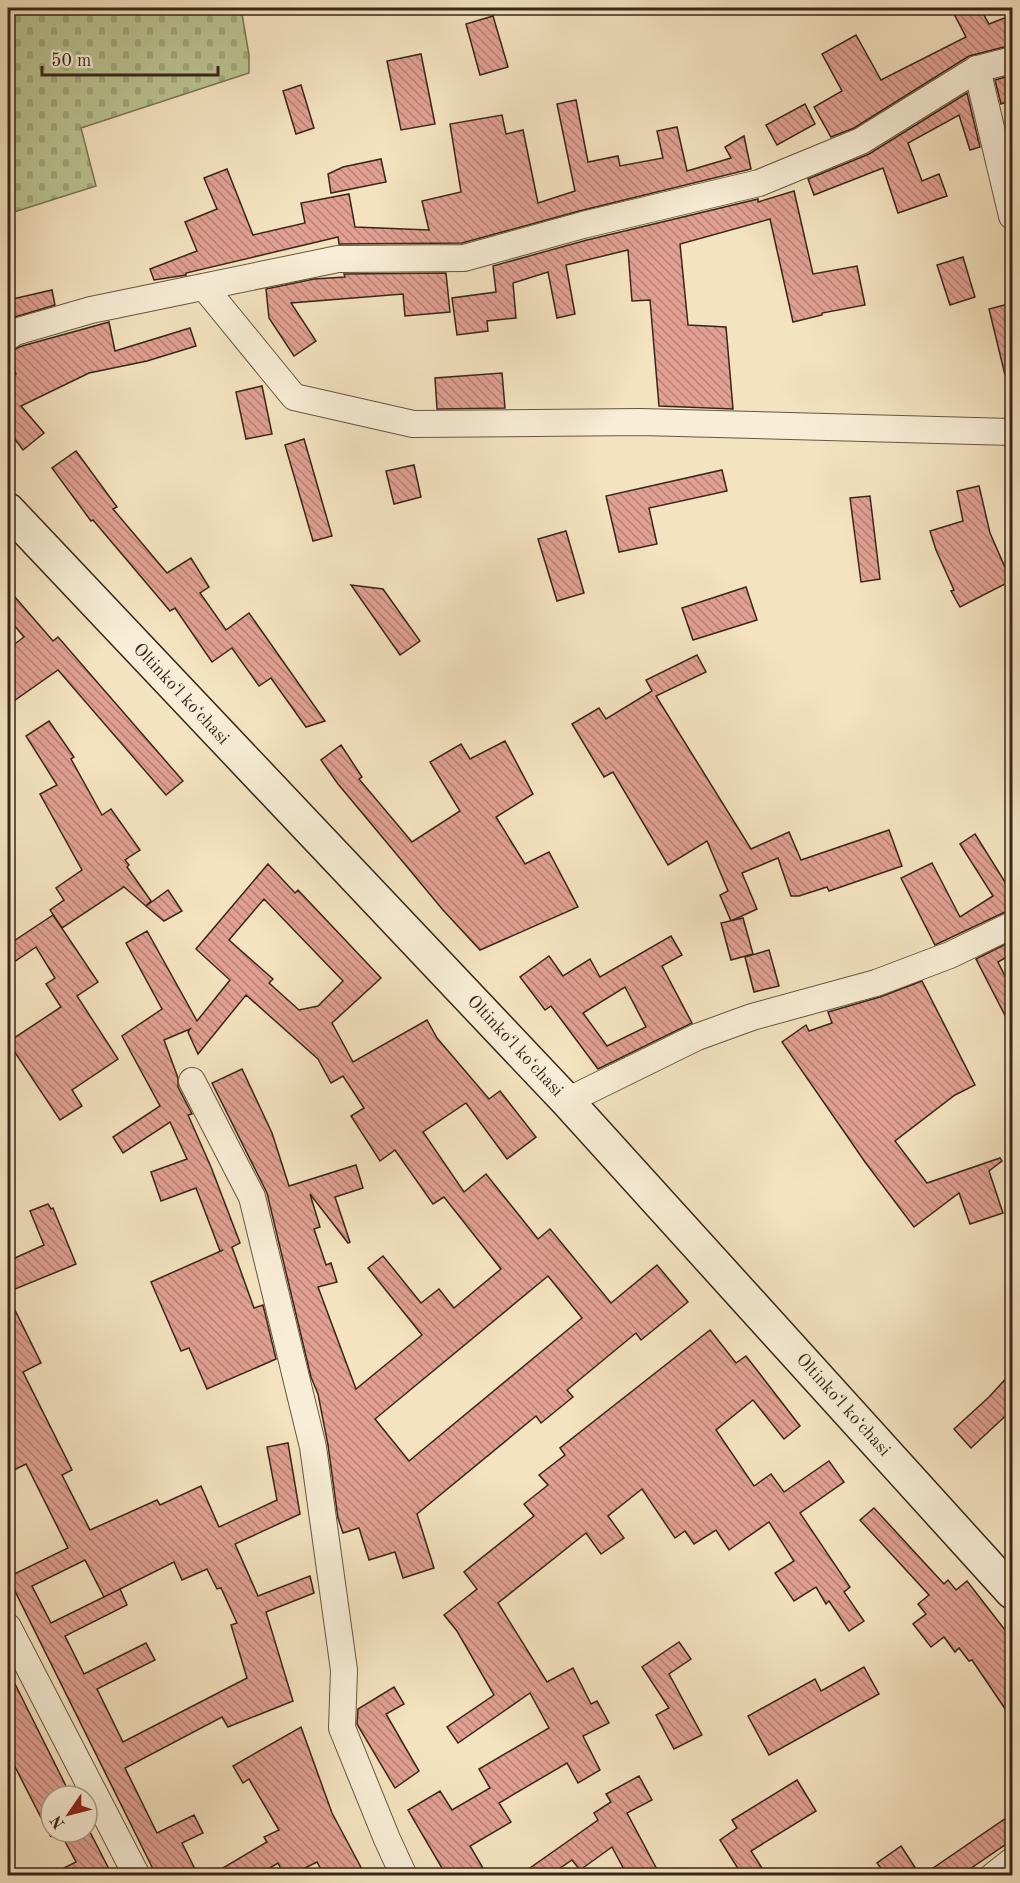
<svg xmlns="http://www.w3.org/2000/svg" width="1020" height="1883" viewBox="0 0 1020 1883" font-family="'Old Standard TT',serif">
<defs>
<pattern id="cemetery-stones" width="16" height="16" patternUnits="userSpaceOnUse" patternTransform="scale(1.5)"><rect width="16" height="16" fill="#bbc492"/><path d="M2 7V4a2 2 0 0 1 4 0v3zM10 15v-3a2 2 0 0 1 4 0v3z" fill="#a2a87d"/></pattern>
<pattern id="building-back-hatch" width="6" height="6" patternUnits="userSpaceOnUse" patternTransform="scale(1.5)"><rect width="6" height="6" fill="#e1a093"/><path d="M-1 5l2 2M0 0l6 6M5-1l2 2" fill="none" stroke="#b78277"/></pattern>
</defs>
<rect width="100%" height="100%" fill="#f4e3c0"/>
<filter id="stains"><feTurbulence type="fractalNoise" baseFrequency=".00333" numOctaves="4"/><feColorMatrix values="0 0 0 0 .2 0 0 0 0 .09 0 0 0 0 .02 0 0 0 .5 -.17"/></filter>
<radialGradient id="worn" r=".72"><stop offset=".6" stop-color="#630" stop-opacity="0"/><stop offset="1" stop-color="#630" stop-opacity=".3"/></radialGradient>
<!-- cemetery -->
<polygon fill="url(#cemetery-stones)" stroke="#7a7555" stroke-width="1.5" points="8,8 241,8 249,55 249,73 81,128 96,186 8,214"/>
<!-- building -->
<g fill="url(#building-back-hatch)" stroke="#392618" stroke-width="1.5" fill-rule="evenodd">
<polygon points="951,8 980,8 989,24 1012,15 1012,45 969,56 854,128 831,137 814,107 842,91 822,54 856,35 881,80 966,37"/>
<polygon points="493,16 508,67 480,75 466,24"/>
<polygon points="421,54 435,124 401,130 387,61"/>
<polygon points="1012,75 1012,100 1001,104 995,80"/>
<polygon points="301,85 314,128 296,134 283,91"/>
<polygon points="967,93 980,147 970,150 959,115 908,143 922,181 939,174 947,196 898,213 883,168 814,195 808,179 869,154"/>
<polygon points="576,100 588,162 618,156 620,166 663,158 657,131 677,127 687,171 731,158 725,147 744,136 751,169 579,211 462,243 339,244 338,237 186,273 186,275 154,280 150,269 197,251 185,222 217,209 204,178 227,169 253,235 305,223 301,203 349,194 355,227 429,230 422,201 461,192 450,124 502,115 506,134 523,130 538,203 575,191 557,104"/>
<polygon points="805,104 815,124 777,145 766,125"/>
<polygon points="381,159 386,182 331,193 328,174 343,167"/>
<polygon points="794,191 813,274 857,266 865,305 822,313 822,315 793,322 770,219 680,244 688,325 726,327 733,409 659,406 650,300 632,301 628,250 566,265 575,314 557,318 548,272 513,283 516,318 487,321 488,331 457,335 452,298 496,292 493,266 587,240 758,199 758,202"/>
<polygon points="963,257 975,297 950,305 937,265"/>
<polygon points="446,273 450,312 405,316 403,294 291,303 316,341 294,356 269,318 266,289 314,279 345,277 344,274"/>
<polygon points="52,290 55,305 8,319 8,300"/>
<polygon points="1012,303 1012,374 1005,375 989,309"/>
<polygon points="109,322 115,351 190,328 196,346 147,361 89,373 21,406 44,433 23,450 8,430 8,378 16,374 8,357 8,352 22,346"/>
<polygon points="502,373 505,408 437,409 435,378"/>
<polygon points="262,386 272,434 246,439 236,392"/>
<polygon points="304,439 332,536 313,541 285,445"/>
<polygon points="76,451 117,507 113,509 167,573 191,558 209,587 200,593 226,630 249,613 325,721 306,727 271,678 259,686 232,648 212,662 175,608 170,611 93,520 91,521 52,468"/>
<polygon points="414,465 421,497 394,504 386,471"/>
<polygon points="722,470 727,491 649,508 657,544 619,552 606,496"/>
<polygon points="979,486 990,533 1011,581 960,607 951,591 954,590 936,550 930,531 963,521 957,491"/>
<polygon points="870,496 880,579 861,582 850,498"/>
<polygon points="566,531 584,593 557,601 538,539"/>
<polygon points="351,585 383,589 420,641 400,655"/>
<polygon points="746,587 757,620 693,640 682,608"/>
<polygon points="8,589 53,641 58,637 183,781 166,795 58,670 8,705 8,649 24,637 8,618"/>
<polygon points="697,655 706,672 656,696 751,849 789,832 801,860 889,830 902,866 829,891 827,887 799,896 791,896 778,858 742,873 757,909 731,921 720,895 728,891 707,841 668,865 613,772 604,777 572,724 599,708 606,719 652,691 646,680"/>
<polygon points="49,721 74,757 71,759 102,815 111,809 140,850 125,860 129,865 127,867 151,901 146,906 123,886 124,887 62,928 50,910 64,900 56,888 82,870 40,794 57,785 26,736"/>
<polygon points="505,741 533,794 496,817 525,864 549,852 578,907 480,950 443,910 338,784 321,760 341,745 362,777 359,779 412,842 460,811 430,762 461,744 470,759"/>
<polygon points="975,834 1008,887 1012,884 1012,910 1005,912 935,945 901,878 932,863 960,917 993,896 960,844"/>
<path d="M 268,864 L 295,893 L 298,890 L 381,978 L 332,1023 L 353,1062 L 427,1020 L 437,1038 L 489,1099 L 500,1091 L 536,1137 L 507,1159 L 466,1103 L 423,1132 L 464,1192 L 486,1174 L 538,1239 L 550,1229 L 611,1303 L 657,1265 L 688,1302 L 641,1340 L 636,1333 L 567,1390 L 573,1397 L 541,1423 L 536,1416 L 417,1514 L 434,1568 L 403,1578 L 395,1552 L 369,1560 L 359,1528 L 343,1533 L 338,1518 L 328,1445 L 318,1394 L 311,1377 L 267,1193 L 212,1083 L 242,1069 L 272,1133 L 289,1186 L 356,1165 L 363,1188 L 335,1197 L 350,1242 L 348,1243 L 310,1194 L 320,1227 L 314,1229 L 326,1265 L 331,1263 L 337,1282 L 318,1287 L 356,1389 L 422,1335 L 368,1268 L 383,1256 L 421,1303 L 439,1289 L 454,1308 L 501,1269 L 444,1197 L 433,1204 L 395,1150 L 380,1161 L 351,1116 L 364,1108 L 343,1076 L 331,1083 L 318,1059 L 246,995 L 198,1054 L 188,1032 L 190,1029 L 164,1040 L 178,1078 L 178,1087 L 192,1114 L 188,1115 L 211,1167 L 240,1243 L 232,1247 L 254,1308 L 263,1305 L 276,1359 L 207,1389 L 189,1348 L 181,1351 L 151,1282 L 223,1250 L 220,1251 L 196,1188 L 161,1201 L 151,1172 L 187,1159 L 170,1122 L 123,1153 L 113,1137 L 160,1106 L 122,1036 L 162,1009 L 126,943 L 147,931 L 197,1021 L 230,980 L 196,949 ZM 264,899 L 343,981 L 318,1006 L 299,1010 L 269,983 L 273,979 L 229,940 ZM 548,1276 L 582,1318 L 409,1461 L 375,1419 Z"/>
<polygon points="168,890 182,911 164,921 146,906"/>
<polygon points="53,915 98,982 77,996 118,1059 72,1090 82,1106 60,1120 8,1042 61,1007 46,984 55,978 36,947 8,966 8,945"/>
<polygon points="743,918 753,954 731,960 721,923"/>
<path d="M 671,936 L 682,955 L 662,966 L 692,1023 L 598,1069 L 551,1006 L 545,1010 L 520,977 L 549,956 L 563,976 L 590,959 L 600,977 ZM 625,987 L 646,1027 L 607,1046 L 583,1013 Z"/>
<polygon points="1012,941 1012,954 998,962 1012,990 1012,1029 976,959"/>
<polygon points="769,950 779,986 754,992 745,957"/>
<polygon points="922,981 975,1085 955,1095 895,1141 927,1183 1000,1158 1002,1161 989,1171 1003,1213 970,1224 959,1193 914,1227 865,1162 782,1042 806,1025 809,1031 832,1023 828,1012 880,997"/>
<polygon points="48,1204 51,1209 53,1208 76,1264 8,1292 8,1261 44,1245 30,1211"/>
<path d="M 8,1296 L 41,1363 L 23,1372 L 72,1470 L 62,1475 L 90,1530 L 157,1500 L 160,1505 L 201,1486 L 219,1527 L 277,1500 L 267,1447 L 288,1443 L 300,1514 L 235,1544 L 258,1596 L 310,1576 L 314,1593 L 266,1612 L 293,1701 L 228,1727 L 222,1717 L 125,1768 L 157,1833 L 194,1815 L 203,1833 L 182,1843 L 198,1875 L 156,1875 L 8,1577 L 68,1548 L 26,1464 L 8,1473 ZM 85,1560 L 104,1597 L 174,1562 L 182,1580 L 207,1569 L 217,1589 L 221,1588 L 237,1623 L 231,1625 L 247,1678 L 123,1742 L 97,1689 L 155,1660 L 146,1643 L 84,1674 L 65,1636 L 127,1605 L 120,1589 L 51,1623 L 32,1586 Z"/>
<polygon points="710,1330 736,1363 746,1356 800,1426 784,1439 753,1400 716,1430 754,1486 771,1474 784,1492 829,1461 844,1482 800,1513 850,1587 844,1592 864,1621 849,1631 829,1601 826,1604 816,1587 794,1601 775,1573 794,1561 769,1522 729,1550 716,1530 694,1544 685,1531 675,1538 642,1489 608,1516 624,1538 601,1554 586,1533 498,1603 547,1682 573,1668 591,1704 597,1701 609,1723 583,1736 600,1770 578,1783 567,1763 499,1803 511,1822 470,1846 487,1875 446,1875 408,1810 440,1791 452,1810 490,1788 479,1769 549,1728 530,1693 458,1743 447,1727 494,1695 457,1631 444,1615 477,1589 464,1572 534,1516 524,1504 548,1485 539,1475 565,1455 560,1448"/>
<polygon points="1012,1372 1012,1410 971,1448 954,1429 989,1397"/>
<polygon points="874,1508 944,1584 948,1580 956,1590 967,1581 1012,1639 1012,1719 972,1660 969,1661 959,1648 955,1652 944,1637 931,1647 913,1624 926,1614 918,1604 929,1595 860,1520"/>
<polygon points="679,1642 691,1659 669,1674 702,1735 674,1749 656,1715 669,1708 642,1667"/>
<polygon points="864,1667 879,1694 769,1755 748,1716 815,1679 821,1691"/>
<polygon points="8,1670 71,1796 51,1796 51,1837 12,1761 8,1763"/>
<polygon points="394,1687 404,1704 386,1714 419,1771 395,1788 357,1724 358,1709"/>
<polygon points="301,1727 332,1813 365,1875 324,1875 317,1862 291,1875 284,1875 278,1863 258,1875 211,1875 267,1842 264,1837 279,1830 249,1779 243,1783 233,1766"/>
<polygon points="639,1776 652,1800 627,1813 660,1875 627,1875 612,1847 580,1870 572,1860 550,1875 520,1875 598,1820 594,1813 611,1802 606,1794"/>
<polygon points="797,1780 816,1811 751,1851 762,1868 750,1875 742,1875 720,1840 737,1828 732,1820"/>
<polygon points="1012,1814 1012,1840 961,1875 923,1875"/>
<polygon points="60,1832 90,1832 112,1875 50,1875 76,1862"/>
<polygon points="901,1846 920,1875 886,1875 877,1863"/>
</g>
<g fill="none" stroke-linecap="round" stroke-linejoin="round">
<!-- street casing -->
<g stroke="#685542" stroke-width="28">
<g id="street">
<polyline points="977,69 1012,216"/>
<polyline points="204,287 294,397 413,424 641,422 1012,432"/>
<polyline points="8,337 15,332 91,310 338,259 464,258 583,225 759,183 861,141 977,69 1012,60"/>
<polyline points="192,1081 252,1197 313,1447 344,1670 342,1728 387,1839 404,1876"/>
<polyline points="567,1101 697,1037 752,1017 876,983 950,955 1012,925"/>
<polyline points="8,1627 137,1876"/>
<polyline points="993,1876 1012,1861"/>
</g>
</g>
<!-- secondary casing -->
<g stroke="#392618" stroke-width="36">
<polyline id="secondary" points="8,510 567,1101 1012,1592"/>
</g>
<!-- street -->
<use href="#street" stroke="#f8edd6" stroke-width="26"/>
<!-- secondary -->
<use href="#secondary" stroke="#f8edd6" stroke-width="33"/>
</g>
<g text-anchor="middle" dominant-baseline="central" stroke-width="4.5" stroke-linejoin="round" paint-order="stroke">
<!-- street labels -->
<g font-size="18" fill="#392618" stroke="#f8edd6">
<text transform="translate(181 694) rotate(47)">Oltinkoʻl koʻchasi</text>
<text transform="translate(515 1046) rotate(47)">Oltinkoʻl koʻchasi</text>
<text transform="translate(843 1405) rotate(48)">Oltinkoʻl koʻchasi</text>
</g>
</g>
<!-- margin -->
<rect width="1020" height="1883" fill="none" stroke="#f4e3c0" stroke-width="30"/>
<rect x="9" y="9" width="1002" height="1865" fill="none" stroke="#392618" stroke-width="3"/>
<rect x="15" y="15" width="990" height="1853" fill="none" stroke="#392618" stroke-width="1.5"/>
<!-- north arrow -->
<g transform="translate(69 1814) rotate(235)"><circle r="28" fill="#f8edd6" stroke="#ac9d8a" stroke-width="1.5"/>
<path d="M0-4.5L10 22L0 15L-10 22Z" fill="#8f2418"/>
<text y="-9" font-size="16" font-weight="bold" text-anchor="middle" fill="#392618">N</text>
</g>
<!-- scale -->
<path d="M42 66v9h176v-9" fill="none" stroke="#392618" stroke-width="3"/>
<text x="51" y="66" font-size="18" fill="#392618" stroke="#f8edd6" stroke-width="4.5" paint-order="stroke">50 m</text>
<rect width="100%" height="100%" filter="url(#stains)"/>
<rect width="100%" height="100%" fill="url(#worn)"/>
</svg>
